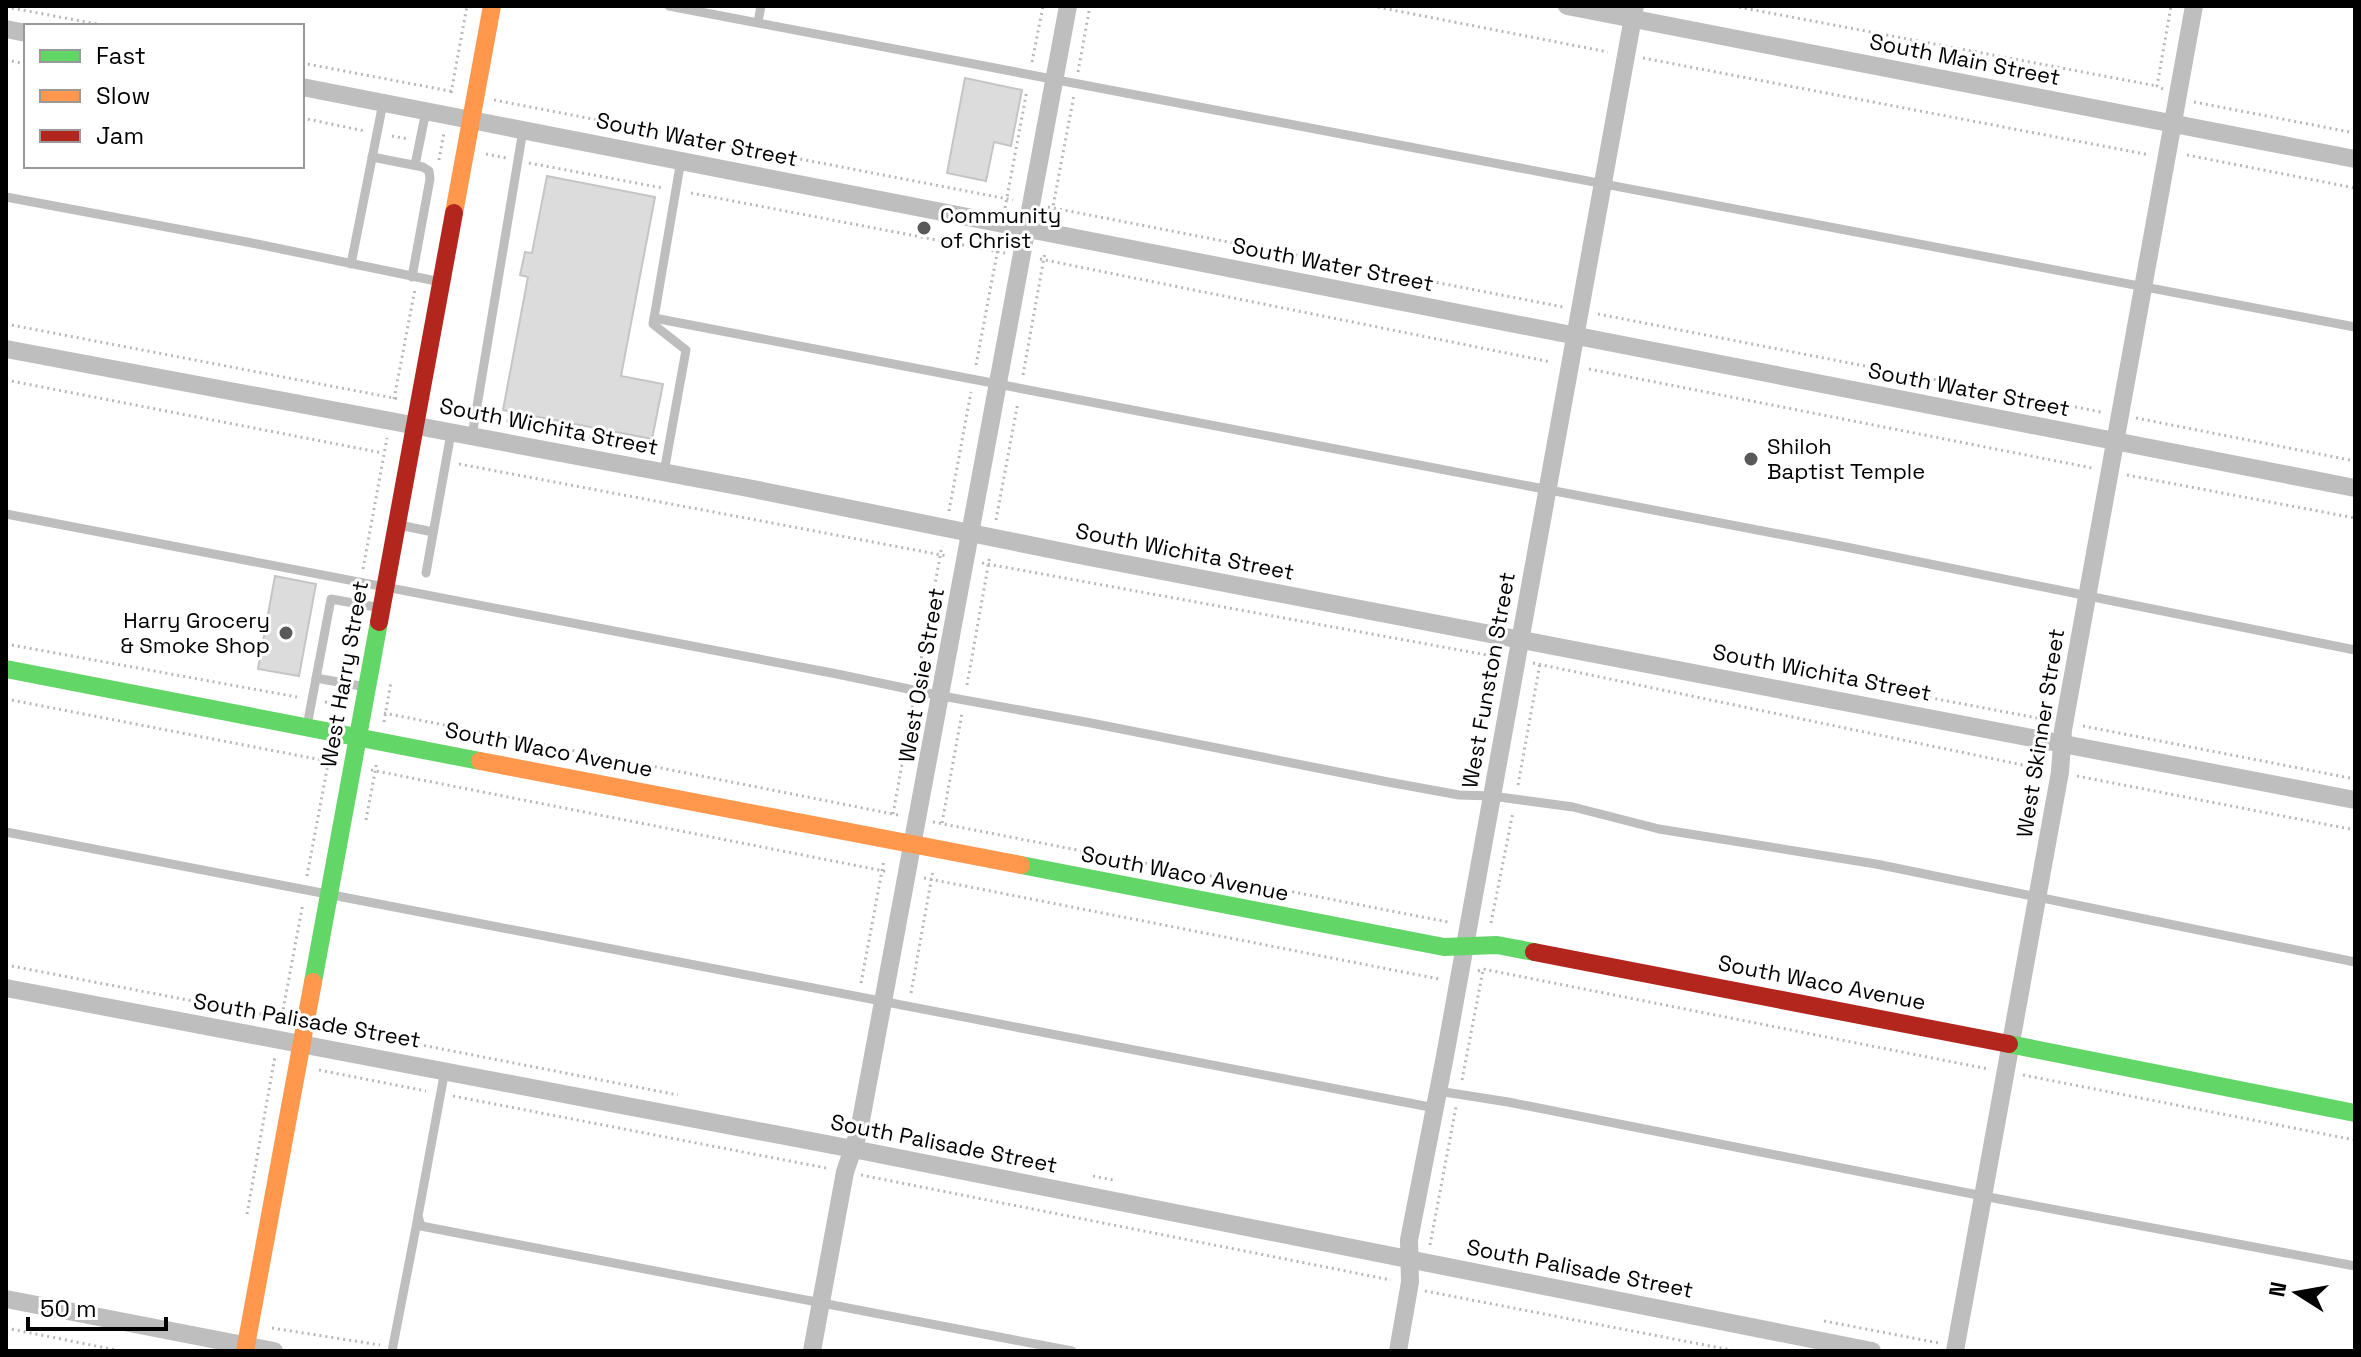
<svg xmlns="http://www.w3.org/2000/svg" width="2361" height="1357" viewBox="0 0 2361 1357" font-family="'Space Grotesk',sans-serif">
<rect width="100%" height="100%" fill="#fff"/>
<!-- building -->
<g fill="#dcdcdc" stroke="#c5c5c5" stroke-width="2">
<polygon points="965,78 1022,90 1011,146 994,142 986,181 947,173"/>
<polygon points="547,176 655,197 621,376 663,384 652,439 503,410 528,277 520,275 525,252 532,253"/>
<polygon points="275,576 316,584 299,676 258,669"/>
</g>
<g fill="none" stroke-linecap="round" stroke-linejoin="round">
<!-- path -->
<g stroke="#b8b8b8" stroke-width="3" stroke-dasharray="2 4" stroke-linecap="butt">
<polyline points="1372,6 1608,52"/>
<polyline points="1733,6 2157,86"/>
<polyline points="6,7 108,26"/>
<polyline points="1643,58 2150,155"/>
<polyline points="6,60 26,64"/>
<polyline points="1032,62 1043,6"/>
<polyline points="302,63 455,92"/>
<polyline points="1078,72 1090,6"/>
<polyline points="2163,89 2157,86 2171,6"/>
<polyline points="451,93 467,6"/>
<polyline points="494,100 1013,200"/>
<polyline points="2194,102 2355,133"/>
<polyline points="302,118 365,131"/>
<polyline points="392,136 408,139"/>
<polyline points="486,154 506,158"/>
<polyline points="2187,155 2355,188"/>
<polyline points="439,160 444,132"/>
<polyline points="529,163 663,188"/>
<polyline points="691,193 1005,253"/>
<polyline points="1048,207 1563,307"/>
<polyline points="1005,208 1027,90"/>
<polyline points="1051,217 1074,95"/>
<polyline points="1040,259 1551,362"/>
<polyline points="1598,314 2101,412"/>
<polyline points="6,324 399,399"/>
<polyline points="976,365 999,243"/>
<polyline points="1589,369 2092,468"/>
<polyline points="1023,375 1045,252"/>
<polyline points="6,380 383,453"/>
<polyline points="394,399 415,289"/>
<polyline points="438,407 462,411"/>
<polyline points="489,417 654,450"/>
<polyline points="2136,418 2355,461"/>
<polyline points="459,464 947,556"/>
<polyline points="2127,475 2355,518"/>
<polyline points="949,511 971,392"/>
<polyline points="996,520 1018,402"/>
<polyline points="982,563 1498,657"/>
<polyline points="363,569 387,438"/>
<polyline points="6,644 297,697"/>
<polyline points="1533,663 2042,769"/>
<polyline points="344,671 354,615"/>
<polyline points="918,676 942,546"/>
<polyline points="967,685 990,555"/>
<polyline points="1894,691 2048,720"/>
<polyline points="6,699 332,762"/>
<polyline points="325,702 341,705"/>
<polyline points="384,713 898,815"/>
<polyline points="384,722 391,682"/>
<polyline points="2083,726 2355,779"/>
<polyline points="371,770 889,872"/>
<polyline points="2077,776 2355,830"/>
<polyline points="1518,785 1540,663"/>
<polyline points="893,814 913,703"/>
<polyline points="366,820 377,761"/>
<polyline points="933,822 1448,922"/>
<polyline points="942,823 962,713"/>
<polyline points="307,876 330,753"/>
<polyline points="924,878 1439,979"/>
<polyline points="1491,923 1513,812"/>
<polyline points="6,965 281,1018"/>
<polyline points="1478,971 1483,969 1988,1069"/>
<polyline points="861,983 884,860"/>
<polyline points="911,993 933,870"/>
<polyline points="281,1021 303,903"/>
<polyline points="324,1026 678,1095"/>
<polyline points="319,1070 426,1091"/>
<polyline points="2023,1075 2355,1140"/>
<polyline points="1462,1080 1483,970"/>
<polyline points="453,1096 826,1168"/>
<polyline points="861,1175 1391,1280"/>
<polyline points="1093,1176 1113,1180"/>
<polyline points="247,1214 275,1056"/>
<polyline points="1430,1245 1456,1107"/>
<polyline points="1425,1291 1736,1351"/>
<polyline points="1824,1321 1939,1343"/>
<polyline points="6,1328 121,1351"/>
<polyline points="272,1328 380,1345"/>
</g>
<!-- lane -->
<g stroke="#bebebe" stroke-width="9">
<polyline points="669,6 2355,327"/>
<polyline points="758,22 761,6"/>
<polyline points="372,157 423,167 429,171 430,179 412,277"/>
<polyline points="415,165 426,111"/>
<polyline points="6,197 247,242 441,282"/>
<polyline points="351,264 383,103"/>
<polyline points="654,318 1846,547 2355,650"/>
<polyline points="472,436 523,130"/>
<polyline points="664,472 686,350 653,324 681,160"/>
<polyline points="6,514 837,674 942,696 1091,723 1388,782 1459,795 1492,796 1573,807 1659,829 1876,864 2355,962"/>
<polyline points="399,525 433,532"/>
<polyline points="426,573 451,433"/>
<polyline points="316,678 366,687"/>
<polyline points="307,726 331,599 381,608"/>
<polyline points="6,832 1435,1108"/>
<polyline points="445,1070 418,1216 421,1226 1072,1351"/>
<polyline points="1438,1091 1508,1102 1983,1196 2355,1266"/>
<polyline points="392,1351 418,1217"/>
</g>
<!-- street -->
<g stroke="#bebebe" stroke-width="18">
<polyline points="1567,6 2355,159"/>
<polyline points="6,29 26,33"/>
<polyline points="302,87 2355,488"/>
<polyline points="6,349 748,488 1079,555 2355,800"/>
<polyline points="6,988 853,1149 1872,1351"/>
<polyline points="6,1299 274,1351"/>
<polyline points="812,1351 845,1172 859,1131 1068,6"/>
<polyline points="1398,1351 1410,1282 1409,1240 1445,1056 1635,6"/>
<polyline points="1955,1351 2060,772 2063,730 2194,6"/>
</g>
<!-- fast -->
<g stroke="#63d668" stroke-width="18">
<polyline points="6,669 480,761"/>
<polyline points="1021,865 1444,947 1497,945 1534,952"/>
<polyline points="313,982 379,622"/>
<polyline points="2009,1044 2355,1113"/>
</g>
<!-- slow -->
<g stroke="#ff974d" stroke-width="18">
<polyline points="454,213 492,6"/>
<polyline points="480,761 1021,865"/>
<polyline points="245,1351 313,982"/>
</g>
<!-- jam -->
<g stroke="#b3261e" stroke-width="18">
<polyline points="379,622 454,213"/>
<polyline points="1534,952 2009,1044"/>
</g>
</g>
<!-- markers -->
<g fill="#595959" stroke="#fff" stroke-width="3">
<circle cx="924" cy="228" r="8"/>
<circle cx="1751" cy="459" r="8"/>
<circle cx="286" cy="633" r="8"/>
</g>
<g text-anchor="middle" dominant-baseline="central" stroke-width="6" stroke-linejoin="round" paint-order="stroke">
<!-- street labels -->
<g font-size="22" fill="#000" stroke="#fff">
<text transform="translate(1965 59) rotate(11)">South Main Street</text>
<text transform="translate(697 139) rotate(11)">South Water Street</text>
<text transform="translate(1333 264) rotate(11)">South Water Street</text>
<text transform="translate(1969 389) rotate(11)">South Water Street</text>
<text transform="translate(549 426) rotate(11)">South Wichita Street</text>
<text transform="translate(1185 551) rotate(11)">South Wichita Street</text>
<text transform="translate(1822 672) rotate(11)">South Wichita Street</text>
<text transform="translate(344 674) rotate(-80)">West Harry Street</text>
<text transform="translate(921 675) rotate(-80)">West Osie Street</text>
<text transform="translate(1488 680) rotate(-80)">West Funston Street</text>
<text transform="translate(2040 733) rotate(-81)">West Skinner Street</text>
<text transform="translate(549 749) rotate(11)">South Waco Avenue</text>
<text transform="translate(1185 873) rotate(11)">South Waco Avenue</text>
<text transform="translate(1822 982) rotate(11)">South Waco Avenue</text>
<text transform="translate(307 1020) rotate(10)">South Palisade Street</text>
<text transform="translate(944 1143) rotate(11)">South Palisade Street</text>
<text transform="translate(1580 1268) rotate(11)">South Palisade Street</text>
</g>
<!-- poi labels -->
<g font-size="22" fill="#000" stroke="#fff" text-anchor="start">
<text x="940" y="215">Community<tspan x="940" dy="25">of Christ</tspan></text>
<text x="1767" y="446">Shiloh<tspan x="1767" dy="25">Baptist Temple</tspan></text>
<text x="270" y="620" text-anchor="end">Harry Grocery<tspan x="270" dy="25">&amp; Smoke Shop</tspan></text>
</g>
</g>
<!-- border -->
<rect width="2361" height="1357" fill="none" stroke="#000000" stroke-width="16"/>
<!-- legend -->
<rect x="24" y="24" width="280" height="144" fill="#ffffff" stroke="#999999" stroke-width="2"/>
<rect x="40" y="50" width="40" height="12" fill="#63d668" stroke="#999999" stroke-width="2"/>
<text x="96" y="64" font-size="24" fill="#000000">Fast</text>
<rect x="40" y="90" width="40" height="12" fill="#ff974d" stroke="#999999" stroke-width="2"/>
<text x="96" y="104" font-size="24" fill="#000000">Slow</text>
<rect x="40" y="130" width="40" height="12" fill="#b3261e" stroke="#999999" stroke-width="2"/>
<text x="96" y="144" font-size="24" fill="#000000">Jam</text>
<!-- north arrow -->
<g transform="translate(2297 1293) rotate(281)" stroke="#ffffff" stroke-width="6" paint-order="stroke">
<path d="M0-6L14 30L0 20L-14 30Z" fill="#000000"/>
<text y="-12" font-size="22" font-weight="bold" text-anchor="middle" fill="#000000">N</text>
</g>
<!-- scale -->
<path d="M28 1317v12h138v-12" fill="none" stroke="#000000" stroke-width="4"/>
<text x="40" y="1317" font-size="24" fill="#000000" stroke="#ffffff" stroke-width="6" paint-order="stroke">50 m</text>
</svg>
